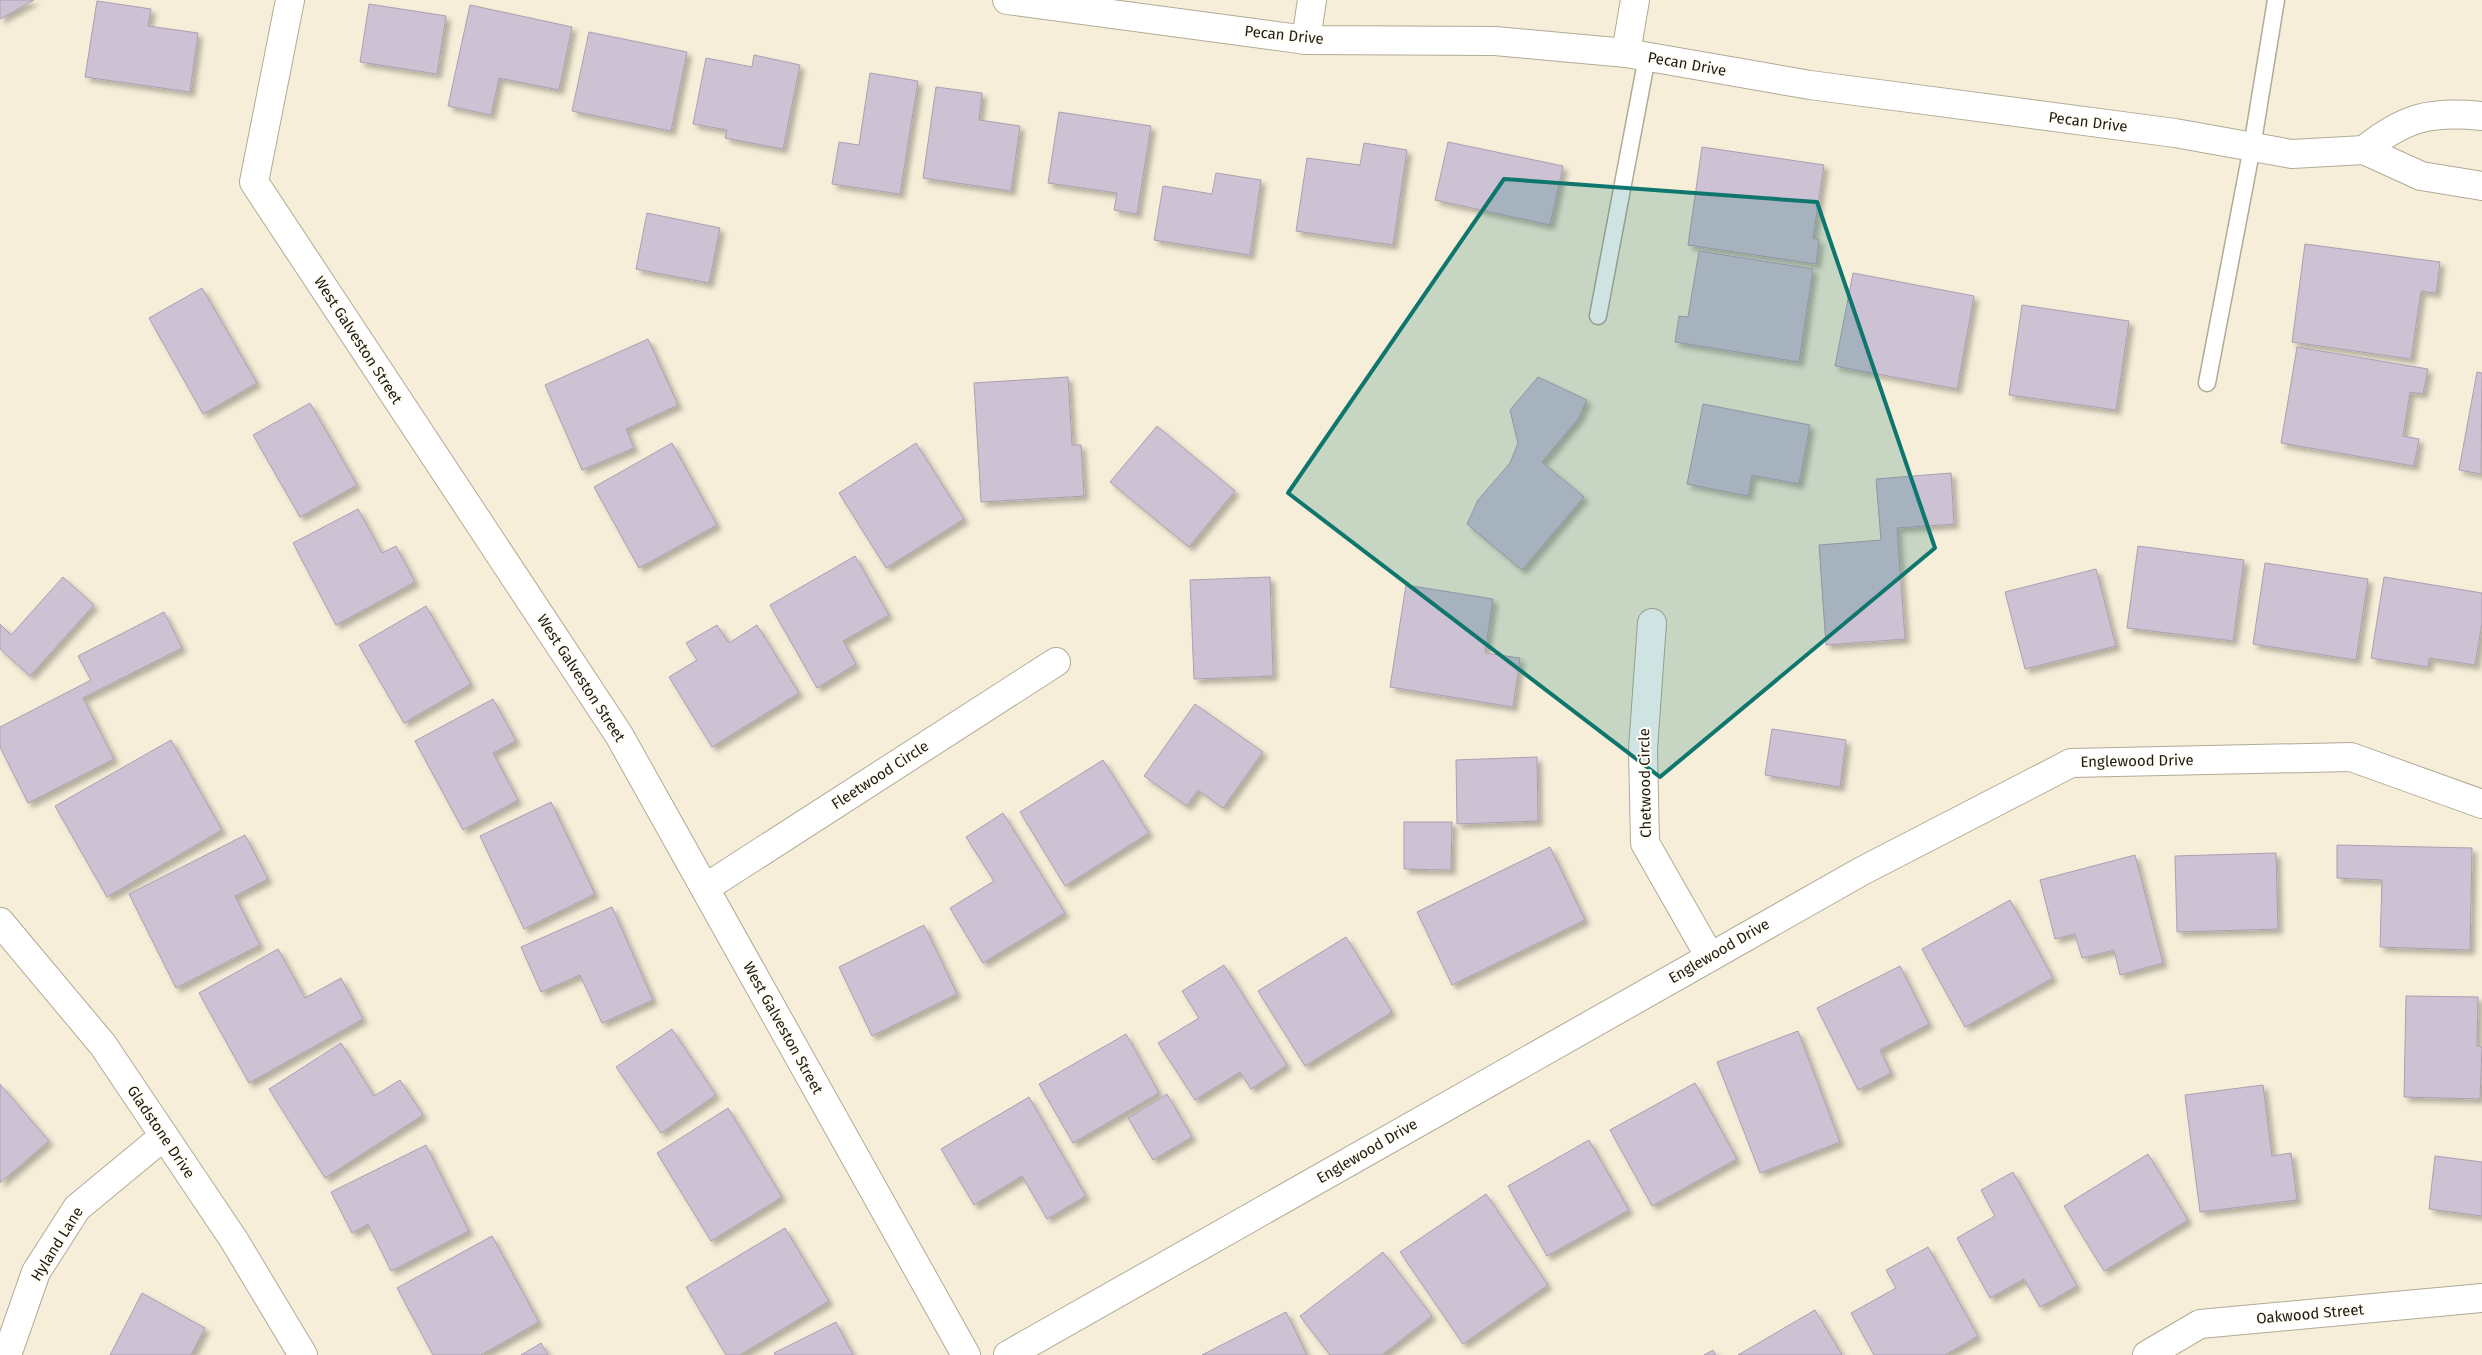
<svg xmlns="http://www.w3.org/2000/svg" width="2482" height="1355" viewBox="0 0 2482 1355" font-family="'Fira Sans',sans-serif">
<defs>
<filter id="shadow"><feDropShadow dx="4.5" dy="4.5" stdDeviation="2.5" flood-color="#0004"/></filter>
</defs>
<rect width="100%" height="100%" fill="#f6eed9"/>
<!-- building -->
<g fill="#cdc1d4" stroke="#ab9fb1" filter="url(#shadow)">
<polygon points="0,0 34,0 0,19"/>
<polygon points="97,1 151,9 148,26 198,33 190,92 85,77"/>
<polygon points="369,4 446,16 437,74 360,62"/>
<polygon points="470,5 572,27 559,90 499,78 491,115 448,106"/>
<polygon points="589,32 687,52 671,131 572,111"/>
<polygon points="754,55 800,65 783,149 725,138 727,130 693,124 706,58 752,67"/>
<polygon points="870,73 918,81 900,194 832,184 839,142 859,145"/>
<polygon points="936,87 982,93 979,120 1020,126 1011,191 923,178"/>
<polygon points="1059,112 1151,126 1137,214 1114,210 1117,193 1048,183"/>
<polygon points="1448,142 1563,166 1550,225 1435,200"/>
<polygon points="1364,143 1407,150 1393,245 1296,231 1307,158 1360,165"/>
<polygon points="1702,147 1824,165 1813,238 1819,240 1816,264 1688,245"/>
<polygon points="1216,173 1261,180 1250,255 1154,240 1163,186 1212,194"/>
<polygon points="647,213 720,228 709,283 636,269"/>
<polygon points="2305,244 2440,262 2436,293 2421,291 2411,359 2292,342"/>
<polygon points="1699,251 1813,269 1799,362 1675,342 1679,316 1688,317"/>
<polygon points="1853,273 1974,296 1957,389 1835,366"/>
<polygon points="202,288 257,383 203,414 149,318"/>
<polygon points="2022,305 2129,321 2116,410 2009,395"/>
<polygon points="648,339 678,405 626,429 634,448 582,470 545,385"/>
<polygon points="2297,347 2428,369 2423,394 2410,392 2403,436 2419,439 2414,466 2281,443"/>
<polygon points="2477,372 2482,373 2481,474 2459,470"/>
<polygon points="1068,377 1072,445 1081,445 1084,496 981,502 974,383"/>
<polygon points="1538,377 1587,400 1578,419 1542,462 1584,497 1522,570 1467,524 1478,500 1510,463 1518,443 1510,410"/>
<polygon points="310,403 357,485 300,517 253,435"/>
<polygon points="1703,404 1810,425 1799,484 1752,475 1748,496 1687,484"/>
<polygon points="1157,426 1235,491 1189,547 1110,482"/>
<polygon points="672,443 717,525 639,568 594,487"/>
<polygon points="916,443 964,519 886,568 839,493"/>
<polygon points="1951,473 1954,524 1897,528 1905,639 1826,645 1819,545 1881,540 1876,479"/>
<polygon points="358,509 382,553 396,546 415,582 336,625 293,543"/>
<polygon points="2138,546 2244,560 2233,641 2127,628"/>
<polygon points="855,556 889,615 843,641 856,664 817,688 770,605"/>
<polygon points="2265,563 2368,579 2356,660 2253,644"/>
<polygon points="2096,569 2116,646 2025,669 2005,592"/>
<polygon points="63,577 94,605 30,676 0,649 0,624 11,635"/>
<polygon points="1270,577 1273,676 1194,679 1190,580"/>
<polygon points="2384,577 2482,593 2482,623 2475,665 2429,658 2428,667 2371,658"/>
<polygon points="1406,585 1493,599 1485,653 1520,658 1513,707 1390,687"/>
<polygon points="426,606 471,684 404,723 359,645"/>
<polygon points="164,612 182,648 83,698 114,759 28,803 0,747 0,727 91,680 78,656"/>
<polygon points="717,625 729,643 757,625 799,693 712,747 669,677 697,660 686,643"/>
<polygon points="493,699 516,741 493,753 518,800 463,830 415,741"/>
<polygon points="1195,704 1263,752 1223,808 1198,790 1187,806 1144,776"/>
<polygon points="1772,729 1846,740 1840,787 1765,775"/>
<polygon points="171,740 222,830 107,897 55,806"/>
<polygon points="1537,757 1538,821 1457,824 1456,760"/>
<polygon points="1103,760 1149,833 1065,886 1020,812"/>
<polygon points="551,802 595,894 524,929 480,836"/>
<polygon points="1003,813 1065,913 983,963 950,908 994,881 966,837"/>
<polygon points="1404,822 1452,822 1451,870 1404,869"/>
<polygon points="245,835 268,879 235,896 260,945 176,988 129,894"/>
<polygon points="2337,845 2472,848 2470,950 2380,947 2382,880 2337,878"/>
<polygon points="1550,847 1585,920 1452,985 1417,912"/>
<polygon points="2276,853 2278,929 2177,932 2175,856"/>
<polygon points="2135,855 2163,963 2120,975 2114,950 2082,958 2075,934 2055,939 2040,880"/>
<polygon points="2010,900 2053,978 1965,1027 1922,949"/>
<polygon points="612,907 653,1000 602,1023 580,975 541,992 521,947"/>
<polygon points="924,925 957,994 872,1036 839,967"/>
<polygon points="1346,937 1392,1012 1305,1066 1258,991"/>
<polygon points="278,949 305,998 341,978 363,1019 249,1083 199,993"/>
<polygon points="1224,965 1287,1065 1251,1089 1240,1072 1195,1100 1158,1043 1199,1018 1182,991"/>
<polygon points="1900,966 1929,1024 1880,1050 1891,1073 1858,1090 1817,1008"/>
<polygon points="2406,996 2478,997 2477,1046 2482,1047 2480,1099 2404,1097"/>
<polygon points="672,1029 716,1095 661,1133 616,1067"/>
<polygon points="1798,1031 1840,1142 1760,1173 1717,1062"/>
<polygon points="1126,1034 1159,1093 1073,1143 1039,1084"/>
<polygon points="341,1043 374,1096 400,1080 423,1115 325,1178 269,1089"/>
<polygon points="1695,1083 1737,1159 1652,1206 1610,1130"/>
<polygon points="0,1084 49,1141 0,1183"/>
<polygon points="2263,1085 2272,1156 2291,1153 2297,1200 2200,1212 2185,1095"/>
<polygon points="1167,1094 1192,1137 1153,1160 1128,1118"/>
<polygon points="1029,1097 1086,1196 1047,1219 1022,1176 974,1205 941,1149"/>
<polygon points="728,1108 782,1197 711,1241 657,1153"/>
<polygon points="1589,1140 1629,1210 1547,1256 1508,1186"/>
<polygon points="426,1145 469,1231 391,1271 368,1224 352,1233 331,1192"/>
<polygon points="2148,1154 2188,1220 2104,1271 2064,1206"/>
<polygon points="2435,1156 2482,1162 2482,1216 2429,1209"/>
<polygon points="2013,1172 2077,1286 2040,1307 2024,1279 1990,1298 1957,1238 1995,1216 1981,1190"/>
<polygon points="1486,1194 1548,1285 1463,1344 1400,1252"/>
<polygon points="785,1228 829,1301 740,1355 726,1355 686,1287"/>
<polygon points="492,1236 539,1322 481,1355 433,1355 397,1288"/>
<polygon points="1928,1247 1978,1336 1945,1355 1874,1355 1851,1313 1896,1288 1886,1270"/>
<polygon points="1383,1252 1432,1316 1382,1355 1330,1355 1300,1316"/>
<polygon points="142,1293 205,1328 191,1355 110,1355"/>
<polygon points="1815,1310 1842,1355 1738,1355"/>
<polygon points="1286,1312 1307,1355 1202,1355"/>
<polygon points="836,1322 853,1355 775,1355 774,1353"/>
<polygon points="541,1343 548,1355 521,1355"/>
<polygon points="1713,1350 1716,1355 1704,1355"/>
</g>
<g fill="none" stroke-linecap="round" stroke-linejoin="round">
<!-- service casing -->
<g stroke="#b1aa96" stroke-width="19">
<g id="service">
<polyline points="1598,316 1647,57"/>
<polyline points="2207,383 2252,147 2276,0"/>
</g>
</g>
<!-- minor casing -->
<g stroke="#b1aa96" stroke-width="30">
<g id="minor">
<polyline points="290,0 254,182 619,735 966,1355"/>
<polyline points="1007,0 1306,40 1495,41 1626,53 1810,85 2175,133 2292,154 2364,150 2421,176 2482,186"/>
<polyline points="1306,40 1312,0"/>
<polyline points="1626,53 1635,0"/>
<path d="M 2364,150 C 2405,117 2430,111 2482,116"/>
<polyline points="1652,623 1643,749 1645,843 1710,957"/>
<polyline points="705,888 1056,662"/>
<polyline points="0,922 103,1045 234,1240 303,1355"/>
<polyline points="7,1355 36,1272 77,1208 164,1136"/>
<polyline points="1008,1355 1862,871 2071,763 2351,757 2482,804"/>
<polyline points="2147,1355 2200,1324 2482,1298"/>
</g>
</g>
<!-- service -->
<use href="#service" stroke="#fff" stroke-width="16"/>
<!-- minor -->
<use href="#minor" stroke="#fff" stroke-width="28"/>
</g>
<!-- marked area -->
<path fill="#0f766e" fill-opacity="0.2" stroke="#0f766e" stroke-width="4" stroke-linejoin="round" d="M 1504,179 L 1817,202 L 1935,548 L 1660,777 L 1288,493 Z"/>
<g text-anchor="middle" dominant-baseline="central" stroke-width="4" stroke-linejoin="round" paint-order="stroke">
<!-- street labels -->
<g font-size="15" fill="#1d1a13" stroke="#fffcf3">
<text transform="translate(1284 35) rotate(6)">Pecan Drive</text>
<text transform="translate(1687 64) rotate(10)">Pecan Drive</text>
<text transform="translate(2088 122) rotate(7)">Pecan Drive</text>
<text transform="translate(358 340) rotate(57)">West Galveston Street</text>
<text transform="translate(581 678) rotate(57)">West Galveston Street</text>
<text transform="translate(2137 761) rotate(-1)">Englewood Drive</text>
<text transform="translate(880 775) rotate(-33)">Fleetwood Circle</text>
<text transform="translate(1645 783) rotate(-91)">Chetwood Circle</text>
<text transform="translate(1719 951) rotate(-30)">Englewood Drive</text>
<text transform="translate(783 1028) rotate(61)">West Galveston Street</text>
<text transform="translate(161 1132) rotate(56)">Gladstone Drive</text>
<text transform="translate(1367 1151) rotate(-30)">Englewood Drive</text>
<text transform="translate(57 1244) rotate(-58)">Hyland Lane</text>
<text transform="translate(2310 1314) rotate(-5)">Oakwood Street</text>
</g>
</g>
</svg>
